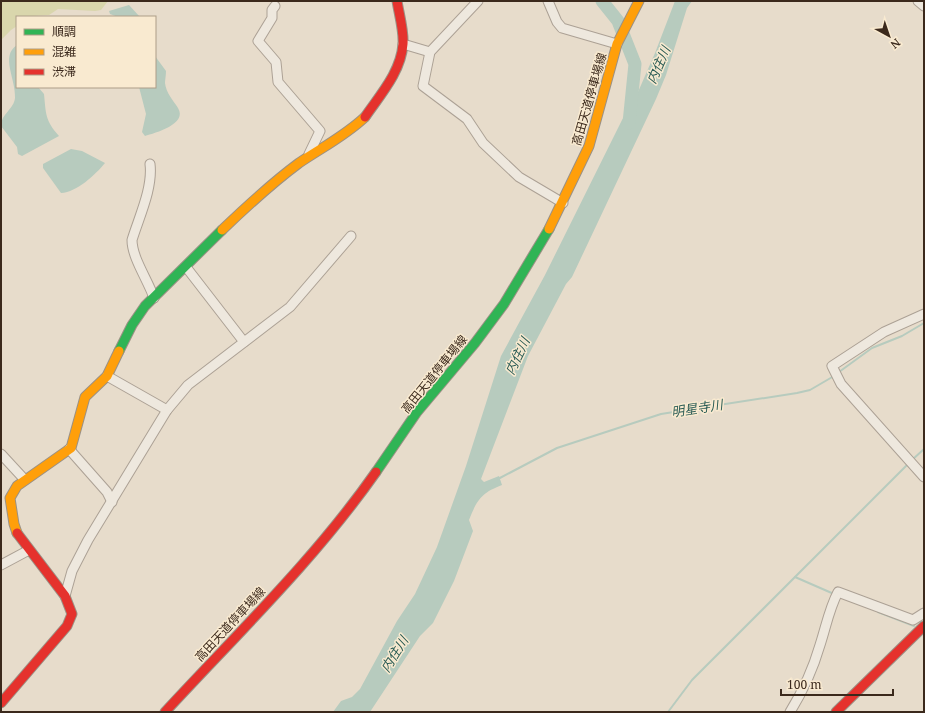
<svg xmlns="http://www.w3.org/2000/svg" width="925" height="713" viewBox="0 0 925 713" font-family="'Noto Serif','Noto Sans JP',serif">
<rect width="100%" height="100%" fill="#e7dccb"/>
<!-- green -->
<polygon fill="#d9d6ac" points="1,1 108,1 101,10 95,11 58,9 49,15 17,17 17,26 11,30 1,40"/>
<!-- water -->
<g fill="#b7cbbe">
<path d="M 675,1 L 692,1 L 687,8 L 666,75 L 656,99 L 572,277 L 566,284 L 528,356 L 481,479 L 484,482 L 499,476 L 502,485 C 481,493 477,500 469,520 L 473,531 L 454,581 L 433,623 L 420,636 L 370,712 L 333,712 L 341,701 L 352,697 L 360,689 L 397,621 L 415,594 L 437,547 L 466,466 L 501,356 L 545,275 L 622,120 L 638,92 L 655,53 Z"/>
<polygon points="129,5 140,17 118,17 110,14 109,11"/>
<path d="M 17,45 L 17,87 L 38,87 L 44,94 C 46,114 45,120 59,136 L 22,156 L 18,154 L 17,147 L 1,126 C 1,114 14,109 15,98 C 16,79 0,56 17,45 Z"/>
<path d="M 155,56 L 166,71 C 166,75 165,80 165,83 C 166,93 173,100 178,108 C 188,124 155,133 145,136 L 142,132 L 146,114 L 139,87 L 155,87 Z"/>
<path d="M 71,149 L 82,151 L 105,163 C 95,175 77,192 61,193 L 43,168 L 43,164 Z"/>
</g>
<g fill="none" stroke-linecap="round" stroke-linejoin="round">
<!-- stream -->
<g stroke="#b7cbbe" stroke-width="2">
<polyline points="839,372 872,348 902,336 924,323"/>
<polyline points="912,460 924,449"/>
<polyline points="498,479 557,448 661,414 797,393 810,390 834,376"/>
<polyline points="795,577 834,594"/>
<polyline points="878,612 914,626"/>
<polyline points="668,712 692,680 909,463"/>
</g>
<!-- river -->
<polyline stroke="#b7cbbe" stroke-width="13" points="602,1 618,21 635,64 629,123"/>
<!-- street casing -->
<g stroke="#aca195" stroke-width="11">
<g id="street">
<polyline points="478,1 430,52 423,86 467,119 483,143 519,177 563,203"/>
<polyline points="548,1 557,22 562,28 617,44"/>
<polyline points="918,1 924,6"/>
<polyline points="275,6 272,10 272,18 258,41 276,62 278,82 320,131 309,154"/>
<polyline points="403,44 430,52"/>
<path d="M 150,164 C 153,188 139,217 132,240 C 132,258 148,280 154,298"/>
<polyline points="186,267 244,342"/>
<polyline points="924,314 884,332 832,366 841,384 924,477"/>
<polyline points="107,376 167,410"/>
<polyline points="69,449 107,492 112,502"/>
<polyline points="1,454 25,480"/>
<polyline points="1,565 29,550"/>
<polyline points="65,596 72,571 88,540 167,410 188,385 290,307 351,236"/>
<path d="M 790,712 C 803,691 813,669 820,645 C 826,627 829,609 838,592 L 913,620 L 924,613"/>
</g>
</g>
<!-- fast casing -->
<g stroke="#9b9185" stroke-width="11">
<g id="fast">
<polyline points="119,351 132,325 145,306 222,230"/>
<polyline points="376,472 417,412 475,343 504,304 549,229"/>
</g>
</g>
<!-- slow casing -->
<g stroke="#9b9185" stroke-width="11">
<g id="slow">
<polyline points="549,229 589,146 617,44 639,1"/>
<path d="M 222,230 C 246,207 272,183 299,163 C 321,148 345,136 365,117"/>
<polyline points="17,533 14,524 10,498 17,486 71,448 85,397 107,376 119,351"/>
</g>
</g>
<!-- jam casing -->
<g stroke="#9b9185" stroke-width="11">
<g id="jam">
<path d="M 365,117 C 380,95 401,72 403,44 C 404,31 399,14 397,1"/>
<polyline points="1,703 67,626 72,614 65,596 17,533"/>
<path d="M 165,712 C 237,634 315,559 376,472"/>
<polyline points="836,712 924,626"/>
</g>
</g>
<!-- street -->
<use href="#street" stroke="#eee8de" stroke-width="9"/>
<!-- fast -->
<use href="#fast" stroke="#30b455" stroke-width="9"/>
<!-- slow -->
<use href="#slow" stroke="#ff9f0a" stroke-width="9"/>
<!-- jam -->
<use href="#jam" stroke="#e5322d" stroke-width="9"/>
</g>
<g text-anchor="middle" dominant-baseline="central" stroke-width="3" stroke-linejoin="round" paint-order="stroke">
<!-- street labels -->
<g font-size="12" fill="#3b291c" stroke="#f9ead0">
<text transform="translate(589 99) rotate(-74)">高田天道停車場線</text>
<text transform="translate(434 374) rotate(-51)">高田天道停車場線</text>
<text transform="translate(230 624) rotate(-47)">高田天道停車場線</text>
</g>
<!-- water labels -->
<g font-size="13" font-style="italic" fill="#2a5c55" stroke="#f9ead0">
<text transform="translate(658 65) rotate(-66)">内住川</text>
<text transform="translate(517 356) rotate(-64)">内住川</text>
<text transform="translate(697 408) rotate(-9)">明星寺川</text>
<text transform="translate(394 654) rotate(-58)">内住川</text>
</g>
</g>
<!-- border -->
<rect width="925" height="713" fill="none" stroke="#3b291c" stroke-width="4"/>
<!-- legend -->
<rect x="16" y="16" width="140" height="72" fill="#f9ead0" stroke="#ad9d88"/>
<rect x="24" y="29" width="20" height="6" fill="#30b455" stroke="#ad9d88"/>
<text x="52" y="36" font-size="12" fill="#3b291c">順調</text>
<rect x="24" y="49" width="20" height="6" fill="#ff9f0a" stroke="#ad9d88"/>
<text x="52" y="56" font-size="12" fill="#3b291c">混雑</text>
<rect x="24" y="69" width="20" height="6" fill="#e5322d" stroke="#ad9d88"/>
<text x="52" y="76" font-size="12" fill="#3b291c">渋滞</text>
<!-- north arrow -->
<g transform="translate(889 36) rotate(140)" stroke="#f9ead0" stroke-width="3" paint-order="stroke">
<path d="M0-3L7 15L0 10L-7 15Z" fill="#3b291c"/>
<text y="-6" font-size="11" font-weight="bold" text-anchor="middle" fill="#3b291c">N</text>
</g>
<!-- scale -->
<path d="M781 689v6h112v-6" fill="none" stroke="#3b291c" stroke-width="2"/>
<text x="787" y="689" font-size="12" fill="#3b291c" stroke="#f9ead0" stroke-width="3" paint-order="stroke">100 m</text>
</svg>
